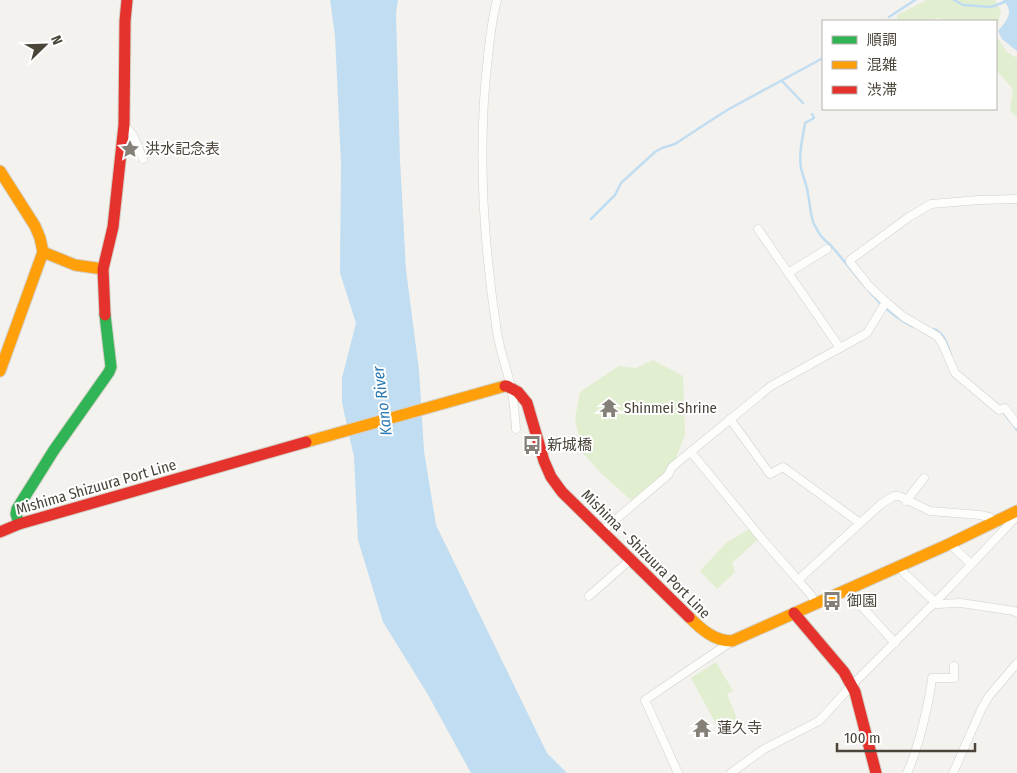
<svg xmlns="http://www.w3.org/2000/svg" width="1017" height="773" viewBox="0 0 1017 773" font-family="'Fira Sans Condensed','Noto Sans JP',sans-serif">
<rect width="100%" height="100%" fill="#f4f2ee"/>
<!-- green -->
<g fill="#e1eecf">
<polygon points="927,0 995,0 1001,11 996,32 996,21 947,21 939,18 924,20 921,21 898,21 897,15"/>
<polygon points="996,36 1007,52 1017,58 1017,118 1010,110 1013,89 996,70"/>
<polygon points="653,360 683,376 685,435 672,467 631,500 603,475 582,452 575,419 580,392 619,366 636,368"/>
<polygon points="749,529 757,540 732,563 735,572 717,589 700,571 726,543"/>
<polygon points="716,662 733,691 727,694 738,721 720,731 691,678"/>
</g>
<!-- water -->
<g fill="#c0ddf1">
<polygon points="330,0 398,0 396,14 400,160 406,270 419,370 424,451 436,525 547,753 567,773 471,773 427,693 383,622 358,540 354,457 342,403 342,378 356,323 340,273 341,163 335,36"/>
<path d="M 1003,0 L 1017,0 L 1017,51 L 1002,39 L 998,31 C 1003,25 1012,16 1008,7 C 1007,4 1004,2 1003,0 Z"/>
</g>
<g fill="none" stroke-linecap="round" stroke-linejoin="round">
<!-- stream -->
<g stroke="#c0ddf1" stroke-width="2.5">
<polyline points="954,0 963,5 991,7 1007,1"/>
<polyline points="889,17 915,0"/>
<polyline points="782,81 803,103"/>
<path d="M 812,114 L 814,118 L 805,123 C 803,137 798,154 801,168 C 803,177 807,185 808,194 C 810,203 810,215 814,224 C 816,228 819,234 822,237 C 825,241 830,244 833,248 C 858,276 879,311 914,327"/>
<polyline points="591,219 615,195 621,183 655,152 662,148 675,144 710,121 729,109 823,58"/>
<path d="M 934,329 C 945,334 947,344 951,355"/>
<polyline points="1004,413 1017,430"/>
</g>
<!-- street casing -->
<g stroke="#d2d0cb" stroke-width="9">
<g id="street">
<path d="M 497,0 C 492,18 490,38 488,56 C 477,148 483,241 497,332 C 500,351 507,369 511,388 C 514,401 515,415 516,429"/>
<polyline points="124,125 133,135 143,159"/>
<polyline points="1017,199 979,200 931,204 909,217 850,260 850,262 869,286 886,302 904,317 937,336 942,343 955,373 999,410 1005,408 1017,424"/>
<polyline points="758,229 840,348"/>
<polyline points="788,273 827,249"/>
<polyline points="730,419 770,474 783,467 860,523"/>
<polyline points="691,452 763,540 798,580"/>
<polyline points="906,501 924,478"/>
<polyline points="601,532 668,475 672,467 771,386 867,333 886,302"/>
<polyline points="949,543 971,564"/>
<polyline points="899,566 904,573 937,604 961,603 1014,611 1017,613"/>
<polyline points="847,590 895,643"/>
<polyline points="589,596 630,560"/>
<polyline points="816,604 811,595 798,580 881,504 894,496 899,496 930,511 980,515 989,517 995,522"/>
<polyline points="678,773 645,700 732,641"/>
<polyline points="731,773 764,749 819,721 852,685 950,587 1017,516"/>
<path d="M 907,773 C 913,761 916,749 920,736 C 925,717 930,698 932,678 L 954,678 L 954,666"/>
<polyline points="953,773 981,710 989,696 1017,663"/>
</g>
</g>
<!-- fast casing -->
<g stroke="#d3cfc5" stroke-width="13">
<polyline id="fast" points="19,524 16,514 17,509 54,450 109,372 111,367 105,315"/>
</g>
<!-- slow casing -->
<g stroke="#d3cfc5" stroke-width="13">
<g id="slow">
<polyline points="0,171 35,226 40,238 43,252 0,371"/>
<polyline points="43,252 75,265 103,269"/>
<polyline points="306,442 505,386"/>
<path d="M 689,617 C 701,629 714,641 732,641 L 947,545 L 1017,511"/>
</g>
</g>
<!-- jam casing -->
<g stroke="#d3cfc5" stroke-width="13">
<g id="jam">
<polyline points="105,315 103,269 113,227 124,125 125,21 127,0"/>
<polyline points="505,386 507,386 518,392 527,403 544,461 551,477 562,492 689,617"/>
<polyline points="0,532 19,524 306,442"/>
<polyline points="794,613 844,672 855,692 876,773"/>
</g>
</g>
<!-- street -->
<use href="#street" stroke="#fdfdfc" stroke-width="8"/>
<!-- fast -->
<use href="#fast" stroke="#30b455" stroke-width="11"/>
<!-- slow -->
<use href="#slow" stroke="#ff9f0a" stroke-width="11"/>
<!-- jam -->
<use href="#jam" stroke="#e5322d" stroke-width="11"/>
</g>
<!-- icons -->
<defs>
<g id="sight-bare" transform="scale(1.5)"><path d="M0-6L1.8-2.2L6-1.7L2.9 1.2L3.7 5.4L0 3.3L-3.7 5.4L-2.9 1.2L-6-1.7L-1.8-2.2Z" fill="#868178" stroke="#fff" stroke-width="2.5" paint-order="stroke"/></g>
<g id="temple-bare" transform="scale(1.5)"><path d="M0-6L5-2H3V0L6.5 2.5H4V6H1.5V3h-3V6H-4V2.5H-6.5L-3 0V-2H-5Z" fill="#868178" stroke="#fff" stroke-width="2.5" paint-order="stroke"/></g>
<g id="bus-bare" transform="scale(1.5)"><path d="M-5-6H5V4H4V6H2V4H-2V6H-4V4H-5ZM-3.5-4V0h7V-4ZM-3.5 1.2v1.5H-2V1.2ZM2 1.2v1.5H3.5V1.2Z" fill="#868178" stroke="#fff" stroke-width="2.5" paint-order="stroke"/></g>
</defs>
<g fill-rule="evenodd">
<use href="#sight-bare" x="130" y="149"/>
<use href="#temple-bare" x="609" y="408"/>
<use href="#bus-bare" x="532" y="445"/>
<use href="#bus-bare" x="832" y="601"/>
<use href="#temple-bare" x="702" y="728"/>
</g>
<g text-anchor="middle" dominant-baseline="central" stroke-width="4" stroke-linejoin="round" paint-order="stroke">
<!-- poi labels -->
<g font-size="15" fill="#4b4439" stroke="#fff" text-anchor="start">
<text x="145" y="149">洪水記念表</text>
<text x="624" y="408">Shinmei Shrine</text>
<text x="547" y="445">新城橋</text>
<text x="847" y="601">御園</text>
<text x="717" y="728">蓮久寺</text>
</g>
<!-- street labels -->
<g font-size="15" fill="#4b4439" stroke="#fff">
<text transform="translate(96 487) rotate(-16)">Mishima Shizuura Port Line</text>
<text transform="translate(646 554) rotate(45)">Mishima - Shizuura Port Line</text>
</g>
<!-- water labels -->
<g font-size="16" font-style="italic" fill="#2e7ab2" stroke="#fff">
<text transform="translate(382 401) rotate(-97)">Kano River</text>
</g>
</g>
<!-- legend -->
<rect x="822" y="20" width="175" height="90" fill="#ffffff" stroke="#b7b4b0"/>
<rect x="832" y="36" width="25" height="8" fill="#30b455" stroke="#b7b4b0"/>
<text x="867" y="45" font-size="15" fill="#4b4439">順調</text>
<rect x="832" y="61" width="25" height="8" fill="#ff9f0a" stroke="#b7b4b0"/>
<text x="867" y="70" font-size="15" fill="#4b4439">混雑</text>
<rect x="832" y="86" width="25" height="8" fill="#e5322d" stroke="#b7b4b0"/>
<text x="867" y="95" font-size="15" fill="#4b4439">渋滞</text>
<!-- north arrow -->
<g transform="translate(45 45) rotate(67)" stroke="#ffffff" stroke-width="4" paint-order="stroke">
<path d="M0-4L9 19L0 12L-9 19Z" fill="#4b4439"/>
<text y="-8" font-size="14" font-weight="bold" text-anchor="middle" fill="#4b4439">N</text>
</g>
<!-- scale -->
<path d="M837 743v8h138v-8" fill="none" stroke="#4b4439" stroke-width="2.5"/>
<text x="844" y="743" font-size="15" fill="#4b4439" stroke="#ffffff" stroke-width="4" paint-order="stroke">100 m</text>
</svg>
